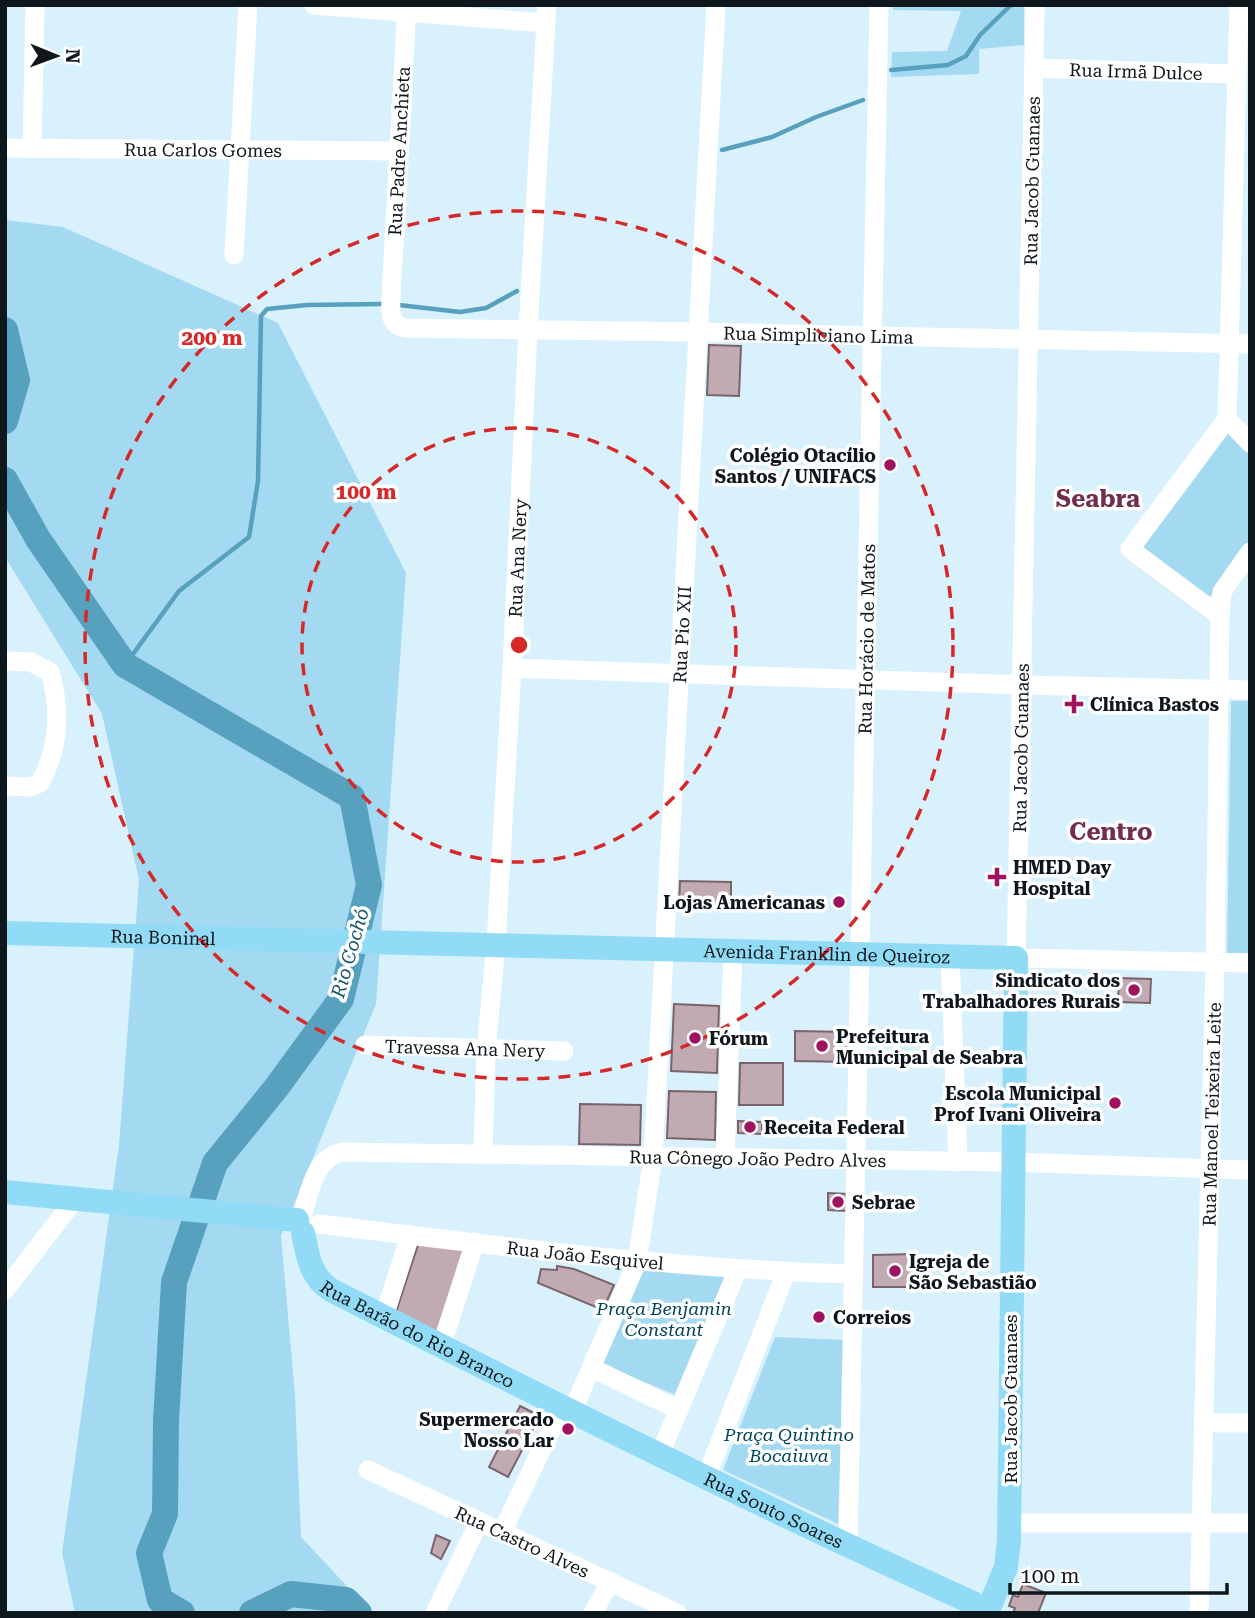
<svg xmlns="http://www.w3.org/2000/svg" width="1255" height="1618" viewBox="0 0 1255 1618" font-family="'Roboto Serif',serif">
<rect width="100%" height="100%" fill="#d8f1fd"/>
<!-- green -->
<g fill="#a4daf1">
<polygon points="893,5 1024,5 1024,45 979,49 979,74 891,77 892,52 947,51 961,11 893,10"/>
<polygon points="5,220 63,227 278,323 406,573 376,1004 281,1236 295,1395 301,1537 372,1613 75,1613 62,1553 119,1145 139,880 102,714 5,557"/>
<polygon points="1228,425 1250,448 1250,542 1207,601 1136,547"/>
<polygon points="1231,701 1250,701 1250,953 1227,953"/>
<polygon points="641,1271 726,1274 676,1395 601,1364"/>
<polygon points="775,1337 844,1340 838,1524 723,1470"/>
</g>
<g fill="none" stroke-linecap="round" stroke-linejoin="round">
<!-- stream -->
<g stroke="#58a1be" stroke-width="4.5">
<polyline points="891,70 948,65 966,56 980,35 1011,5"/>
<polyline points="722,150 772,137 816,117 863,100"/>
<polyline points="399,305 460,312 486,308 517,291"/>
<polyline points="125,665 179,591 249,537 258,481 261,316 267,309 307,305 380,304"/>
</g>
<!-- river -->
<g stroke="#58a1be" stroke-width="26">
<polyline points="5,330 17,380 5,421"/>
<polyline points="5,480 38,539 125,665 352,797 369,885 341,999 276,1088 215,1163 174,1282 166,1421 165,1514 149,1553 160,1600 182,1613"/>
<polyline points="252,1613 291,1594 346,1600 359,1613"/>
</g>
</g>
<!-- building -->
<g fill="#c2aab2" stroke="#7a636b" stroke-width="2">
<polygon points="709,345 741,346 739,396 707,395"/>
<polygon points="680,881 731,882 731,907 679,906"/>
<polygon points="1119,978 1151,979 1150,1003 1118,1002"/>
<polygon points="674,1004 719,1006 717,1073 671,1071"/>
<polygon points="795,1031 849,1032 849,1062 795,1061"/>
<polygon points="740,1063 783,1063 783,1105 739,1105"/>
<polygon points="669,1091 716,1092 715,1140 667,1138"/>
<polygon points="580,1104 641,1105 640,1145 579,1144"/>
<polygon points="738,1121 762,1122 762,1134 738,1133"/>
<polygon points="828,1193 847,1194 847,1211 828,1210"/>
<polygon points="419,1242 466,1249 439,1335 395,1315"/>
<polygon points="916,1254 917,1287 873,1287 873,1255"/>
<polygon points="557,1266 574,1269 614,1285 603,1310 538,1283 541,1269 557,1270"/>
<polygon points="520,1406 540,1416 508,1477 489,1467"/>
<polygon points="436,1535 450,1541 441,1559 431,1553"/>
<polygon points="1023,1584 1046,1593 1038,1613 1013,1613 1015,1608 1009,1606 1013,1595 1018,1597"/>
</g>
<g fill="none" stroke-linecap="round" stroke-linejoin="round">
<!-- minor -->
<g stroke="#fff" stroke-width="19">
<polyline points="314,5 546,23"/>
<path id="s1" d="M 407,5 L 391,297 C 391,312 388,324 405,328 L 696,332 L 1250,344"/>
<polyline points="1035,5 1016,958 1250,963"/>
<path id="s2" d="M 1034,68 L 1237,74"/>
<path id="s3" d="M 5,148 L 399,151"/>
<polyline points="32,148 35,5"/>
<polyline points="234,255 248,5"/>
<polyline points="1227,419 1250,443"/>
<polyline points="1220,616 1130,549 1227,419 1239,5"/>
<path d="M 5,661 L 31,662 L 50,672 C 61,709 59,749 40,783 L 30,787 L 5,786"/>
<polyline points="512,668 1022,685 1250,690"/>
<polyline points="950,955 958,1162"/>
<path id="s4" d="M 365,1045 L 564,1051"/>
<path id="s5" d="M 483,1154 L 486,1050 L 496,944 L 512,668 L 528,330 L 547,5"/>
<polyline points="725,1159 733,952"/>
<path id="s6" d="M 303,1213 C 310,1190 315,1157 343,1152 L 1012,1162 L 1250,1170"/>
<path id="s7" d="M 319,1224 C 496,1246 674,1269 853,1274"/>
<polyline points="5,1290 75,1199"/>
<polyline points="384,1317 410,1235"/>
<polyline points="441,1347 475,1242"/>
<polyline points="592,1368 679,1410"/>
<path id="s8" d="M 572,1412 L 637,1262 L 653,1157 L 716,5"/>
<polyline points="1204,1423 1250,1423"/>
<polyline points="660,1454 738,1269"/>
<path id="s9" d="M 368,1470 L 677,1613"/>
<polyline points="706,1478 786,1272"/>
<polyline points="1009,1523 1250,1523"/>
<polyline points="502,1532 562,1407"/>
<path id="s10" d="M 848,1547 L 879,5"/>
<polyline points="435,1613 479,1522"/>
<polyline points="593,1613 610,1582"/>
<path id="s11" d="M 1199,1613 L 1215,962 L 1220,616 L 1222,592 L 1250,552"/>
</g>
<!-- major -->
<g stroke="#92dbf6" stroke-width="24">
<path id="s12" d="M 5,933 L 1016,958 L 1009,1540 L 1006,1567 L 987,1613"/>
<polyline points="5,1192 297,1220"/>
<path id="s13" d="M 303,1233 C 308,1256 310,1277 331,1290 C 543,1398 756,1505 973,1603 L 986,1613"/>
</g>
</g>
<!-- distance rings -->
<g fill="none" stroke="#d62828" stroke-width="3.5" stroke-dasharray="12 9">
<circle cx="519" cy="645" r="217"/>
<circle cx="519" cy="645" r="434"/>
</g>
<!-- markers -->
<g fill="#9e125f" stroke="#fff" stroke-width="2.5">
<circle cx="890" cy="465" r="7"/>
<path d="M1070.5 693.5h7v7h7v7h-7v7h-7v-7h-7v-7h7z"/>
<path d="M993.5 866.5h7v7h7v7h-7v7h-7v-7h-7v-7h7z"/>
<circle cx="839" cy="902" r="7"/>
<circle cx="1134" cy="990" r="7"/>
<circle cx="695" cy="1038" r="7"/>
<circle cx="822" cy="1046" r="7"/>
<circle cx="1115" cy="1103" r="7"/>
<circle cx="750" cy="1127" r="7"/>
<circle cx="838" cy="1202" r="7"/>
<circle cx="895" cy="1271" r="7"/>
<circle cx="819" cy="1317" r="7"/>
<circle cx="568" cy="1429" r="7"/>
</g>
<g text-anchor="middle" dominant-baseline="central" stroke-width="7" stroke-linejoin="round" paint-order="stroke">
<!-- street labels -->
<g font-size="18" fill="#0e171b" stroke="#fff">
<text stroke="none"><textPath href="#s2" startOffset="102">Rua Irmã Dulce</textPath></text>
<text stroke="none"><textPath href="#s3" startOffset="198">Rua Carlos Gomes</textPath></text>
<text transform="translate(399 151) rotate(-87)">Rua Padre Anchieta</text>
<text transform="translate(1032 181) rotate(-89)">Rua Jacob Guanaes</text>
<text stroke="none"><textPath href="#s1" startOffset="744">Rua Simpliciano Lima</textPath></text>
<text stroke="none"><textPath href="#s5" startOffset="597">Rua Ana Nery</textPath></text>
<text stroke="none"><textPath href="#s8" startOffset="793">Rua Pio XII</textPath></text>
<text stroke="none"><textPath href="#s10" startOffset="908">Rua Horácio de Matos</textPath></text>
<text transform="translate(1021 748) rotate(-89)">Rua Jacob Guanaes</text>
<text stroke="none"><textPath href="#s12" startOffset="158">Rua Boninal</textPath></text>
<text stroke="none"><textPath href="#s12" startOffset="822">Avenida Franklin de Queiroz</textPath></text>
<text stroke="none"><textPath href="#s4" startOffset="100">Travessa Ana Nery</textPath></text>
<text stroke="none"><textPath href="#s11" startOffset="499">Rua Manoel Teixeira Leite</textPath></text>
<text stroke="none"><textPath href="#s6" startOffset="492">Rua Cônego João Pedro Alves</textPath></text>
<text stroke="none"><textPath href="#s7" startOffset="268">Rua João Esquivel</textPath></text>
<text stroke="none"><textPath href="#s13" startOffset="163">Rua Barão do Rio Branco</textPath></text>
<text transform="translate(1010 1399) rotate(-90)">Rua Jacob Guanaes</text>
<text stroke="none"><textPath href="#s13" startOffset="560">Rua Souto Soares</textPath></text>
<text stroke="none"><textPath href="#s9" startOffset="170">Rua Castro Alves</textPath></text>
</g>
<!-- poi labels -->
<g font-size="18" font-weight="bold" fill="#0e171b" stroke="#fff" text-anchor="start">
<text x="876" y="455" text-anchor="end">Colégio Otacílio<tspan x="876" dy="21">Santos / UNIFACS</tspan></text>
<text x="1090" y="704">Clínica Bastos</text>
<text x="1013" y="867">HMED Day<tspan x="1013" dy="21">Hospital</tspan></text>
<text x="825" y="902" text-anchor="end">Lojas Americanas</text>
<text x="1120" y="980" text-anchor="end">Sindicato dos<tspan x="1120" dy="21">Trabalhadores Rurais</tspan></text>
<text x="836" y="1036">Prefeitura<tspan x="836" dy="21">Municipal de Seabra</tspan></text>
<text x="709" y="1038">Fórum</text>
<text x="1101" y="1093" text-anchor="end">Escola Municipal<tspan x="1101" dy="21">Prof Ivani Oliveira</tspan></text>
<text x="764" y="1127">Receita Federal</text>
<text x="852" y="1202">Sebrae</text>
<text x="909" y="1261">Igreja de<tspan x="909" dy="21">São Sebastião</tspan></text>
<text x="833" y="1317">Correios</text>
<text x="554" y="1419" text-anchor="end">Supermercado<tspan x="554" dy="21">Nosso Lar</tspan></text>
</g>
<!-- park labels -->
<g font-size="18" font-style="italic" fill="#014459" stroke="#fff">
<text x="664" y="1308">Praça Benjamin<tspan x="664" dy="21">Constant</tspan></text>
<text x="789" y="1434">Praça Quintino<tspan x="789" dy="21">Bocaiuva</tspan></text>
</g>
<!-- water labels -->
<g font-size="19" font-style="italic" fill="#175368" stroke="#fff">
<text transform="translate(350 953) rotate(-74)">Rio Cochó</text>
</g>
<!-- district labels -->
<g font-size="24" font-weight="bold" fill="#702e4b" stroke="#fff">
<text x="1098" y="499">Seabra</text>
<text x="1111" y="832">Centro</text>
</g>
</g>
<circle cx="519" cy="645" r="10" fill="#d62828" stroke="#fff" stroke-width="3.5"/>
<g font-size="21" text-anchor="middle" font-weight="bold" fill="#d62828" stroke="#fff" stroke-width="7" stroke-linejoin="round" paint-order="stroke">
<text x="212" y="345">200 m</text>
<text x="366" y="499">100 m</text>
</g>
<!-- border -->
<rect width="1255" height="1618" fill="none" stroke="#0e171b" stroke-width="14"/>
<!-- north arrow -->
<g transform="translate(56 56) rotate(91)" stroke="#ffffff" stroke-width="5" paint-order="stroke">
<path d="M0-5L12 26L0 18L-12 26Z" fill="#0e171b"/>
<text y="-10" font-size="19" font-weight="bold" text-anchor="middle" fill="#0e171b">N</text>
</g>
<!-- scale -->
<path d="M1010 1583v10h217v-10" fill="none" stroke="#0e171b" stroke-width="3.5"/>
<text x="1020" y="1583" font-size="21" fill="#0e171b" stroke="#ffffff" stroke-width="5" paint-order="stroke">100 m</text>
</svg>
